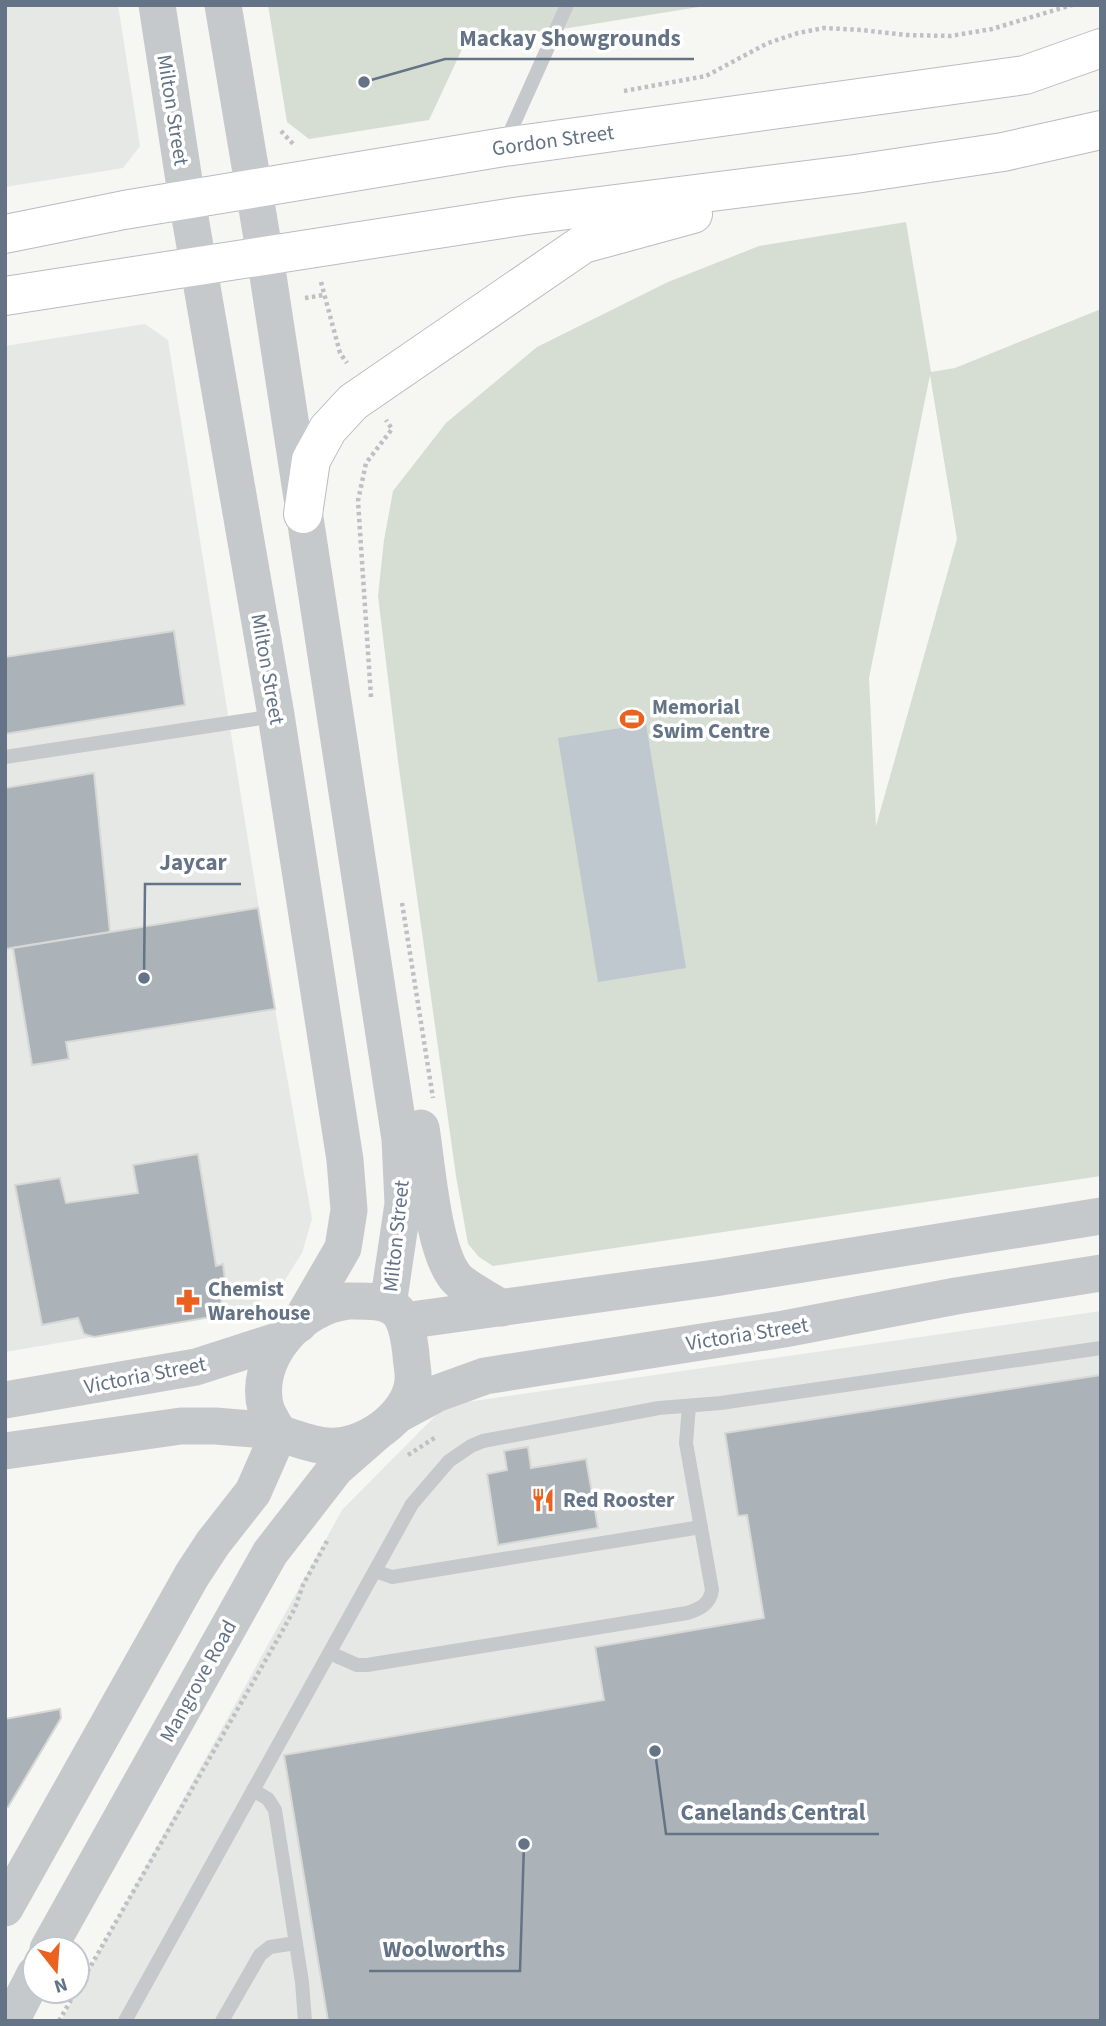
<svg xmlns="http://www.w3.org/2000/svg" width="1106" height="2026" viewBox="0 0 1106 2026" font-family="'Source Sans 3',sans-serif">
<rect width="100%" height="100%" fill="#f6f6f2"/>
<!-- built -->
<g fill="#e6e8e6">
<polygon points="5,5 118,5 140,146 123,168 5,187"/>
<polygon points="145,324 168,340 275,1009 312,1219 302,1253 283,1283 255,1305 223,1315 5,1352 5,346"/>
<polygon points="1101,1311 1101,2021 61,2021 342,1510 446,1405"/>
</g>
<!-- green -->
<g fill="#d6ded3" fill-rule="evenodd">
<polygon points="268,5 711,5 464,45 429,120 309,139 287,122"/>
<path d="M 906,222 L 931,372 L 955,368 L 1101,309 L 1101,1176 L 493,1266 L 479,1257 L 468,1244 L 456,1176 L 398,761 L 378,596 L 384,540 L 393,491 L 446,423 L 537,347 L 668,282 L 759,246 ZM 930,375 L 957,539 L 876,826 L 869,678 Z"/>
</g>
<!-- water -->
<polygon fill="#bec8ce" points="646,724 686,968 598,982 558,738"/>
<!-- building -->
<g fill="#abb3b9" stroke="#d7d7d5" stroke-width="2">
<polygon points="174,631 185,705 5,734 5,657"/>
<polygon points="94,773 110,932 5,949 5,788"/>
<polygon points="258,908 275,1009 66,1042 69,1059 32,1065 13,948"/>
<polygon points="198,1154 216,1266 223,1264 227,1297 221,1298 223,1315 94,1337 84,1334 78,1318 42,1325 15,1185 60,1178 66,1203 138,1193 133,1165"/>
<polygon points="1101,1375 1101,2021 328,2021 284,1755 604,1700 595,1647 764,1618 747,1515 738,1516 725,1433"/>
<polygon points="528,1447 531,1468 586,1459 598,1528 498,1545 487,1474 507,1470 504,1451"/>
<polygon points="60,1709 61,1718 8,1807 5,1807 5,1719"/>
</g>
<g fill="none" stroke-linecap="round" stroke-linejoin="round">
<!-- secondary casing -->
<g stroke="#b8bcc1" stroke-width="40">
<g id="secondary">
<path id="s1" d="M 5,234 L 124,210 L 504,147 L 1025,75 L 1101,48"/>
<polyline points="5,296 528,215 855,174 1003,152 1101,130"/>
<polyline points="303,514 311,460 328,429 353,402 583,244 693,214"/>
</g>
</g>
<!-- path -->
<g stroke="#bfc0c3" stroke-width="4.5" stroke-dasharray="3.5 3.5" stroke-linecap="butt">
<polyline points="624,91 706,76 768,43 798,33 824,28 861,30 906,35 950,36 992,29 1072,5"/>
<polyline points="281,131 294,145"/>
<polyline points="321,282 340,353 347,363"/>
<polyline points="305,298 324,295"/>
<polyline points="371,697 358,501 366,463 392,429 386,420"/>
<polyline points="402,903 433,1098"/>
<polyline points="408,1455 436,1437"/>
<polyline points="77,1990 284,1628 295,1608 303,1585 327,1541"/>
<polyline points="59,2021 76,1991"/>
</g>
<!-- service -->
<g stroke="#c6c9cc" stroke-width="14">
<polyline points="506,141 567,5"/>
<polyline points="5,757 275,716"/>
<polyline points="375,1571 392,1577 701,1527"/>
<path d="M 330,1653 L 357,1665 L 367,1665 L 687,1613 C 700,1609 710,1604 712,1590 L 686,1443 L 689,1406"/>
<polyline points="253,1790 268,1799 275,1810 302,1982 305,2021"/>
<polyline points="125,2021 412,1504 449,1461 471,1446 483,1441 659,1408 721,1403 1101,1348"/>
<polyline points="222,2021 260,1955 270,1947 296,1943"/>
</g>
<!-- tertiary -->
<g stroke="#c6c9cc" stroke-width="37">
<polyline points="157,5 187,200 276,715 345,1160 349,1210 343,1248 299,1324"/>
<polyline points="223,5 265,256 400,1139 403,1204 388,1305"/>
<path d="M 421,1128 C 427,1163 433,1258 459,1281 C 471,1291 488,1299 501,1308"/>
<path d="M 348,1301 C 361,1301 385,1300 395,1309 C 407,1318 409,1339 411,1354 C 411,1362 414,1372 413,1381 C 410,1417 362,1450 326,1446 C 310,1444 294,1438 279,1433 C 275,1426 269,1417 266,1409 C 252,1359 300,1306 348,1301 Z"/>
<polyline points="404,1321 715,1278 1101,1216"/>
<polyline points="5,1400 196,1367 283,1339"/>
<polyline points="399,1414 438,1393 485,1376 784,1329 956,1296 1101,1273"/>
<polyline points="5,1451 181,1426 215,1426 277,1431"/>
<polyline points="5,1908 192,1575 213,1543 253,1492 279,1433"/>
<polyline points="48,1949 270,1553 336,1468 376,1433"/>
<polyline points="11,2021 35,1974"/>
</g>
<!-- secondary -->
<use href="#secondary" stroke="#fff" stroke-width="38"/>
</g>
<!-- icons -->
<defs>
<g id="stadium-bare" transform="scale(1.89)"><path d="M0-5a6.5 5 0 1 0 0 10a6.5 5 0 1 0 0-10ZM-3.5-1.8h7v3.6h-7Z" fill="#ea621f" stroke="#fff" stroke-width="2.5" paint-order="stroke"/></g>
<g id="pharmacy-bare" transform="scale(1.89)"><path d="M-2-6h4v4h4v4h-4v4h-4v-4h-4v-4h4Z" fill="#ea621f" stroke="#fff" stroke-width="2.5" paint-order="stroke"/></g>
<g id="restaurant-bare" transform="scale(1.89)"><path d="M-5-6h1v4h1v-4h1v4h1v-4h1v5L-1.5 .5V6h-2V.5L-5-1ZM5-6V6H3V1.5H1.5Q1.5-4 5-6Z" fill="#ea621f" stroke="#fff" stroke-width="2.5" paint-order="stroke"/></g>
</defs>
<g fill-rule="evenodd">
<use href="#stadium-bare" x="632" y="719"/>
<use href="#pharmacy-bare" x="188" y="1301"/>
<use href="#restaurant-bare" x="543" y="1500"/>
</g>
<g text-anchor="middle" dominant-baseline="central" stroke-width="7" stroke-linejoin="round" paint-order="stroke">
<!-- street labels -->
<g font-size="21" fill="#647385" stroke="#fff">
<text transform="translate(173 110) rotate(81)">Milton Street</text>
<text stroke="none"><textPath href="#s1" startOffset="556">Gordon Street</textPath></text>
<text transform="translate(268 669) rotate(80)">Milton Street</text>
<text transform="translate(396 1236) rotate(-84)">Milton Street</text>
<text transform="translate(747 1334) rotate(-9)">Victoria Street</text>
<text transform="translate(145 1375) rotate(-11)">Victoria Street</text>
<text transform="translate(198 1681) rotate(-61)">Mangrove Road</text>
</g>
<!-- poi labels -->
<g font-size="21" font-weight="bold" fill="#647385" stroke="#fff" text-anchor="start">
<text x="652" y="707">Memorial<tspan x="652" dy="24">Swim Centre</tspan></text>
<text x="208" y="1289">Chemist<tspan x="208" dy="24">Warehouse</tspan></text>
<text x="563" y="1500">Red Rooster</text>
</g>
</g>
<!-- callouts -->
<path fill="none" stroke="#647385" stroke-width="2.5" d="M364 82L445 59H694M144 978L145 884H241M655 1751L666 1834H879M524 1844L520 1971H369"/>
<g fill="#647385" stroke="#fff" stroke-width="2.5">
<circle cx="364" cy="82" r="7"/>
<circle cx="144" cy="978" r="7"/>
<circle cx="655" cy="1751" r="7"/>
<circle cx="524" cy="1844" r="7"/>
</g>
<g font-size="23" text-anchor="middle" font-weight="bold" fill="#647385" stroke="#fff" stroke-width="7" stroke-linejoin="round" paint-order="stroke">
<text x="570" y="46">Mackay Showgrounds</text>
<text x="193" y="870">Jaycar</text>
<text x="773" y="1820">Canelands Central</text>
<text x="444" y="1957">Woolworths</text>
</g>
<!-- border -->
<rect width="1106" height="2026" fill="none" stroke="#647385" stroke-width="14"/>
<!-- north arrow -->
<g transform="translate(56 1970) rotate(163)"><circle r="33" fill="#ffffff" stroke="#c1c7ce" stroke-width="2"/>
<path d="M0-5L12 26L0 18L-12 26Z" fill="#ea621f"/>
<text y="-10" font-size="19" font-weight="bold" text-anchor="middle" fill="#647385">N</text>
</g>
</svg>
